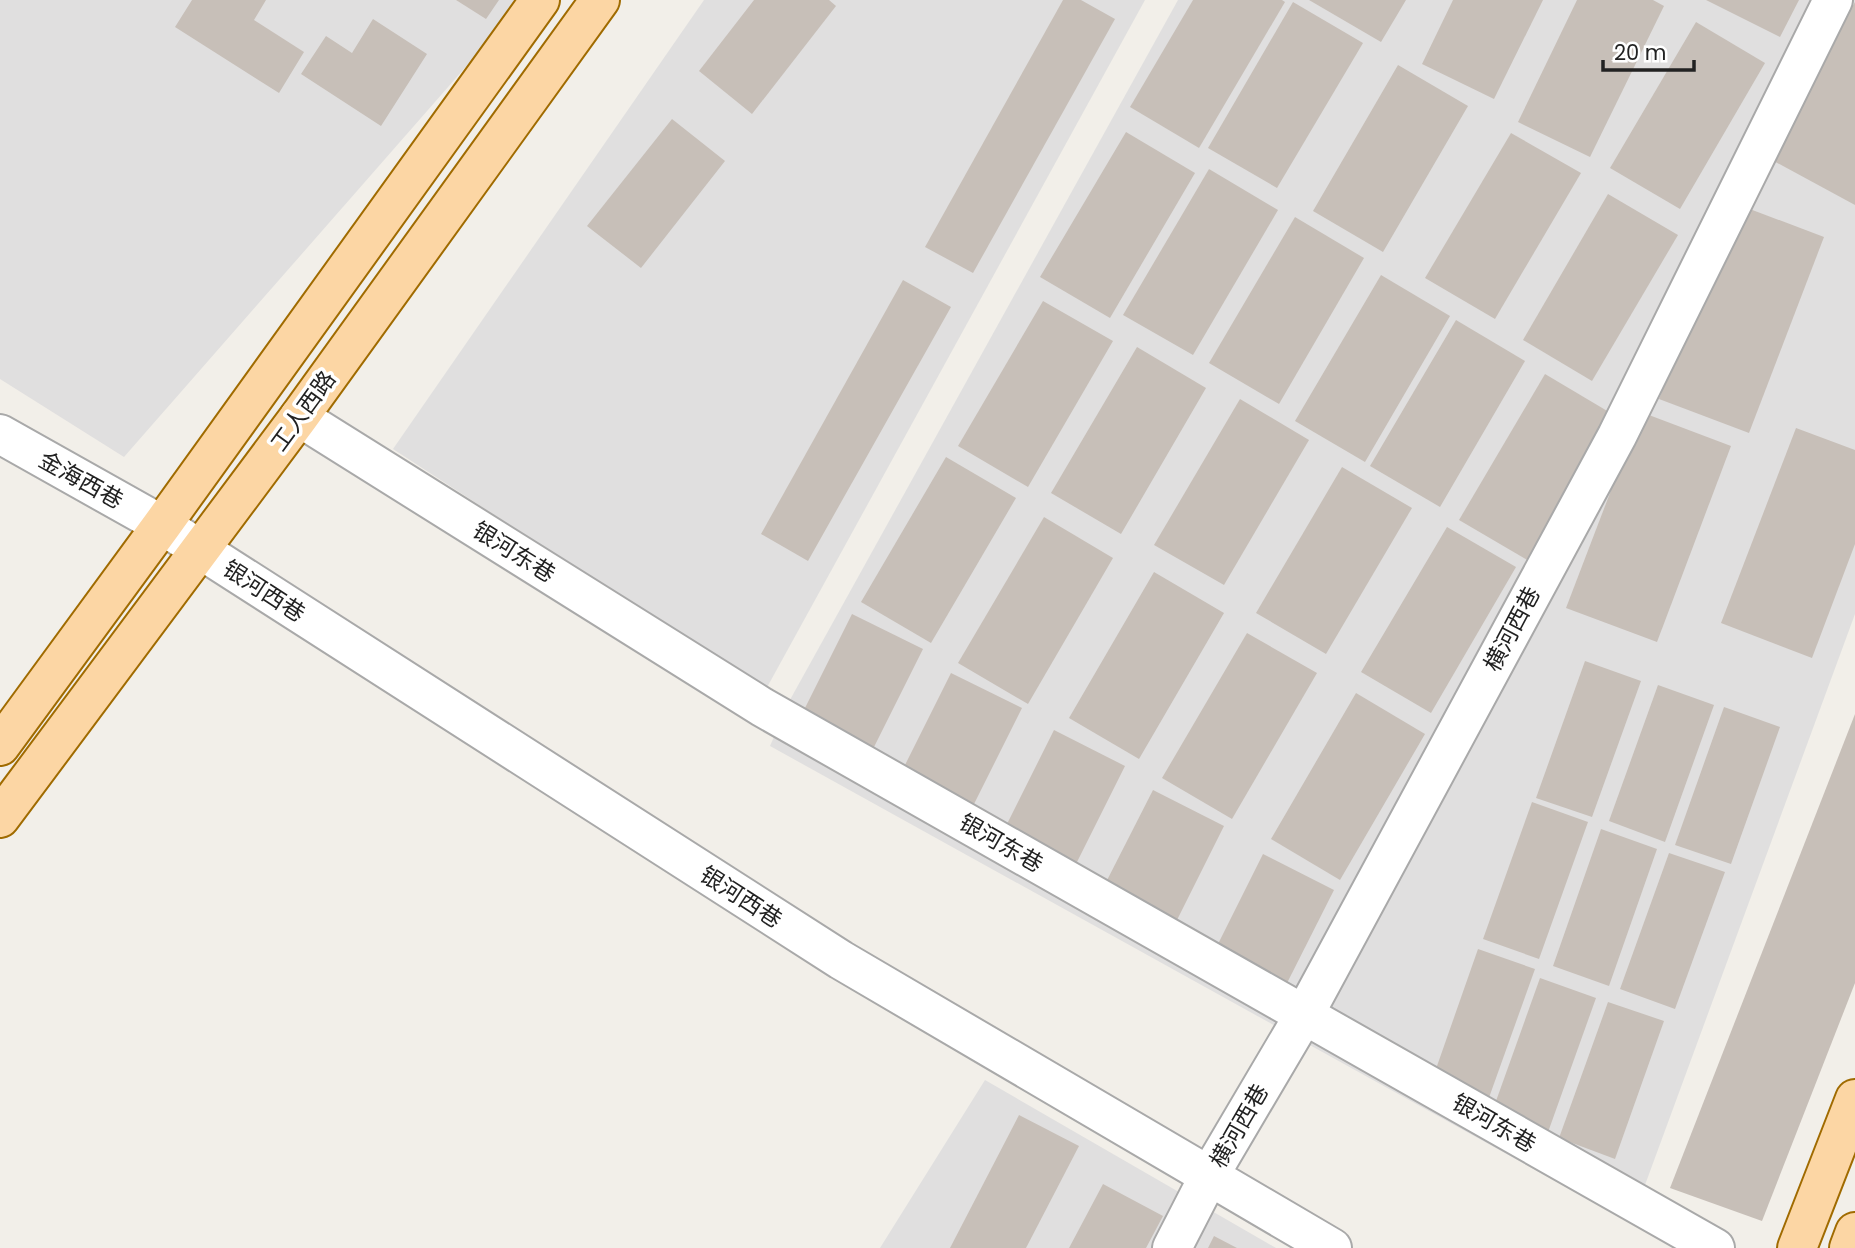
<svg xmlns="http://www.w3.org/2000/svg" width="1855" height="1248" viewBox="0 0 1855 1248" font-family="Poppins,'Noto Sans SC',sans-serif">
<rect width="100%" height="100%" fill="#f2efe9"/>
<!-- residential -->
<g fill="#e0dfdf">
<polygon points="0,0 521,0 498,30 124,457 0,379"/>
<polygon points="704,0 1145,0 765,691 393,449"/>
<polygon points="1178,0 1855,0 1855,614 1631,1223 770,746 791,698"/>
<polygon points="985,1080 1276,1248 880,1248"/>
</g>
<!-- building -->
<g fill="#c7bfb8">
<polygon points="192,0 266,0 254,20 304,52 279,93 175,27"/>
<polygon points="456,0 499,0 486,19"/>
<polygon points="754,0 829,0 836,6 752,114 699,71"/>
<polygon points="1063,0 1081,0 1115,19 973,273 925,247"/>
<polygon points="1193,0 1282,0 1285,2 1199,148 1130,107"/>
<polygon points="1309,0 1406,0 1381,42"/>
<polygon points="1453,0 1543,0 1494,99 1422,64"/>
<polygon points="1577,0 1653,0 1664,6 1590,157 1518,122"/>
<polygon points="1706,0 1799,0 1780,37"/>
<polygon points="1293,2 1363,43 1277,188 1208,148"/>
<polygon points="1855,2 1855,205 1770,159"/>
<polygon points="373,19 427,54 381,126 301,74 326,36 352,53"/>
<polygon points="1696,22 1765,63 1680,209 1610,168"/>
<polygon points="1398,65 1468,106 1383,252 1313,211"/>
<polygon points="672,119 725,161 641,268 587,226"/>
<polygon points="1126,132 1195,173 1110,318 1040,277"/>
<polygon points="1511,133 1581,173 1495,319 1425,278"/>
<polygon points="1209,169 1278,210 1193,355 1123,315"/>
<polygon points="1608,194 1678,235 1592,381 1523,340"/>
<polygon points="1734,203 1824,237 1749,433 1659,399"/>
<polygon points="1295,217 1364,258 1279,404 1209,363"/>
<polygon points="1381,275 1450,316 1365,462 1295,421"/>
<polygon points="903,280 951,307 808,561 761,534"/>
<polygon points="1043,301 1113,341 1028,487 958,446"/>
<polygon points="1456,320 1525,361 1440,507 1370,466"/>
<polygon points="1137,347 1206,388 1121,534 1051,493"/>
<polygon points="1545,374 1614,415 1529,561 1459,520"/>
<polygon points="1240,399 1309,440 1224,585 1154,545"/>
<polygon points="1641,412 1731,446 1657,642 1566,608"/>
<polygon points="1796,428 1855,450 1855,544 1812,658 1721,623"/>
<polygon points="946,457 1016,498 931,643 861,602"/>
<polygon points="1342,467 1412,508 1326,654 1256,613"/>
<polygon points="1044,517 1113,558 1028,704 958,663"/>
<polygon points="1447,527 1516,567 1431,713 1361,672"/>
<polygon points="1154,572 1224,613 1139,759 1069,718"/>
<polygon points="852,614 923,649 871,753 800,718"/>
<polygon points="1247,633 1317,673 1232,819 1162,778"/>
<polygon points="1585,661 1641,681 1592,817 1536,798"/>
<polygon points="951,673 1022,708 970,812 899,777"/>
<polygon points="1658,685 1714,705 1665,842 1609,821"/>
<polygon points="1356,693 1425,734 1340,880 1271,839"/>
<polygon points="1724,707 1780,727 1731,864 1675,845"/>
<polygon points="1855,714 1855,983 1762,1221 1670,1188"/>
<polygon points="1054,730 1125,766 1073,870 1002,834"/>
<polygon points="1153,790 1224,826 1172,930 1100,894"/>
<polygon points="1532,802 1588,822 1539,959 1483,939"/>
<polygon points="1601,829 1657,849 1609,986 1553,966"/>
<polygon points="1669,853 1725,872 1675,1009 1620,989"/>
<polygon points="1263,854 1334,890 1282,993 1211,958"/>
<polygon points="1478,949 1535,969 1486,1106 1430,1086"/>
<polygon points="1540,978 1596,998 1547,1135 1491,1115"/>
<polygon points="1608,1002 1664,1021 1615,1159 1559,1138"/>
<polygon points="1019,1115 1079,1146 1026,1248 950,1248"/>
<polygon points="1103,1184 1163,1216 1146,1248 1069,1248"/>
<polygon points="1214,1236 1237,1248 1208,1248"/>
</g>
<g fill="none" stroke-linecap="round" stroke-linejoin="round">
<!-- minor casing -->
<g stroke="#a9a9a9" stroke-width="42">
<g id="minor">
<polyline points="299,417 762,707 1715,1248"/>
<polyline points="0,434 162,525 841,960 1332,1248"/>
<polyline points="1172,1248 1209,1176 1304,1015 1617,436 1833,0"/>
</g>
</g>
<!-- major casing -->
<g stroke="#a06b00" stroke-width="42">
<g id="major">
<polyline points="0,746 162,525 540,0"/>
<polyline points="0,818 299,417 600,0"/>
<polyline points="1797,1248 1855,1099"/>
<polyline points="1849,1248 1855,1232"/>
</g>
</g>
<!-- minor -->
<use href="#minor" stroke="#fff" stroke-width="38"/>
<!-- major -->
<use href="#major" stroke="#fcd6a4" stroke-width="38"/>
</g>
<g text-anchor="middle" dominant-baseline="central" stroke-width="7" stroke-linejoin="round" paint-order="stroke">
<!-- street labels -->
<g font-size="23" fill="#222" stroke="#fff">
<text transform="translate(303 411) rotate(-54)">工人西路</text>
<text transform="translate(81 480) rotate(29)">金海西巷</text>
<text transform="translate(514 552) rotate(32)">银河东巷</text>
<text transform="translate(264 591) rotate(33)">银河西巷</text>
<text transform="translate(1512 629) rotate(-62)">横河西巷</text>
<text transform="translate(1001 843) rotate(30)">银河东巷</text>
<text transform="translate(741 897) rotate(33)">银河西巷</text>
<text transform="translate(1494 1123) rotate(30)">银河东巷</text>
<text transform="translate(1239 1126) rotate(-60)">横河西巷</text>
</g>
</g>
<!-- scale -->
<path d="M1603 60v10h91v-10" fill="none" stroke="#222222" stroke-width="3.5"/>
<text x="1614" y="60" font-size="21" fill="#222222" stroke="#ffffff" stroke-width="5" paint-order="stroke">20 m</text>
</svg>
